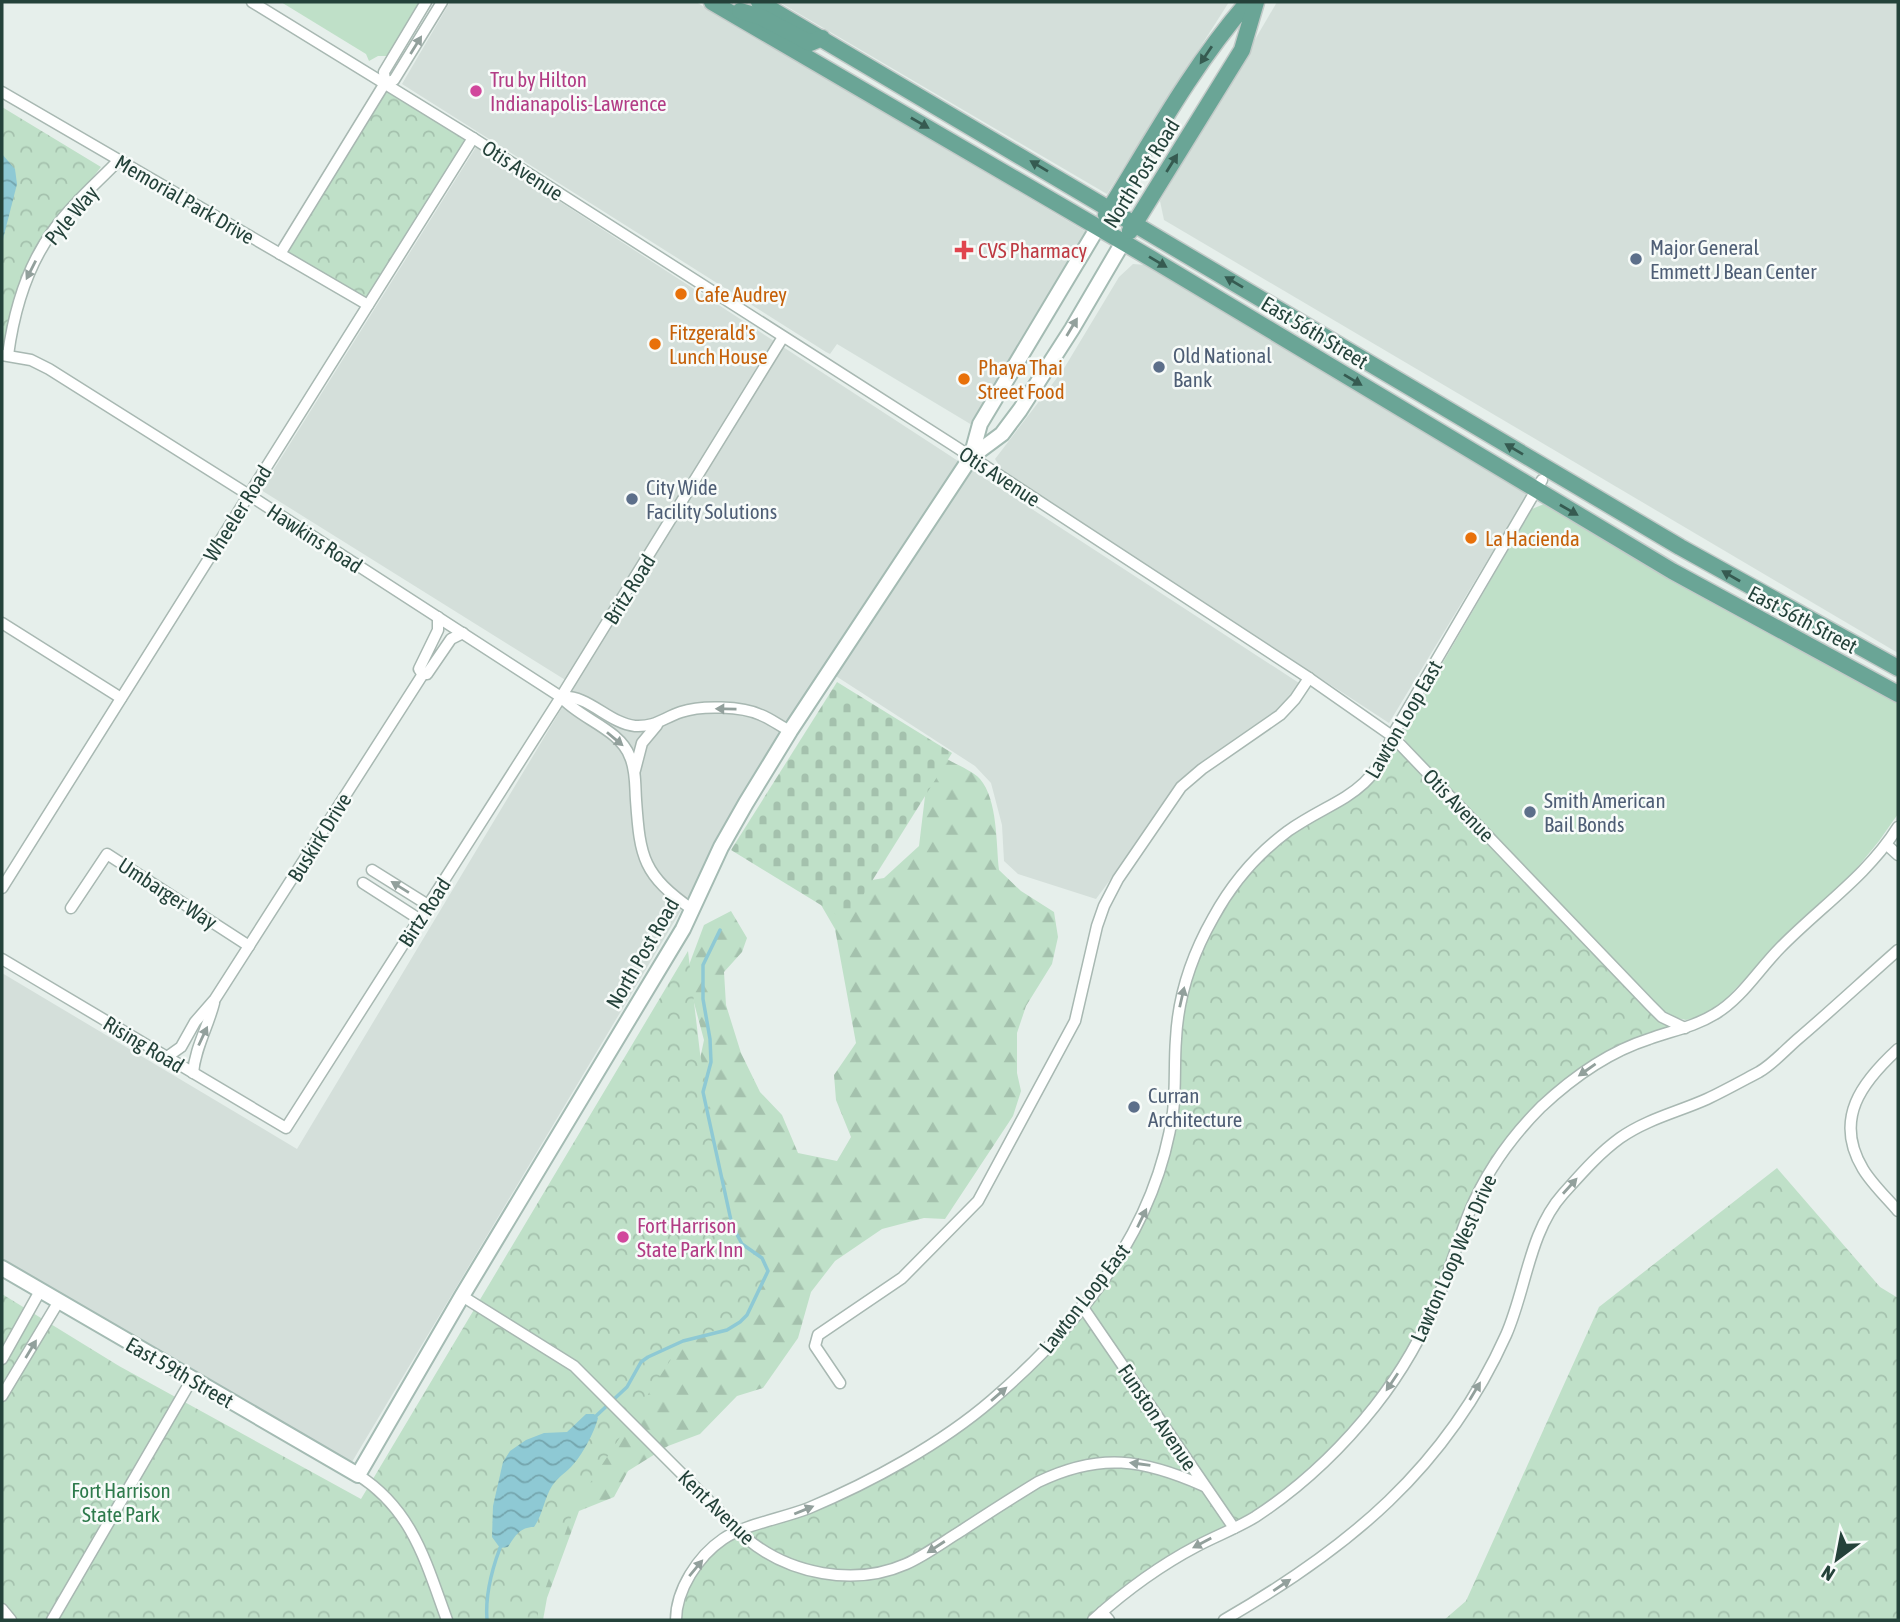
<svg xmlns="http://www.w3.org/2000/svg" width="1900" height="1622" viewBox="0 0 1900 1622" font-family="'Asap Condensed',sans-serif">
<defs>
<pattern id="forest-firs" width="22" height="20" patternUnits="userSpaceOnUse" patternTransform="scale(1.75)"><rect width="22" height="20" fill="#bfe0c8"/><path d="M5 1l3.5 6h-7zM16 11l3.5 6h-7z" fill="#a4c1ad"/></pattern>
<pattern id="cemetery-stones" width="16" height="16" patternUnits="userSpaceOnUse" patternTransform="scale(1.75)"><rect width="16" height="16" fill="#bfe0c8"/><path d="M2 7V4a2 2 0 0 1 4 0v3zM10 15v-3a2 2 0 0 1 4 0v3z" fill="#a4c1ad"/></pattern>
<pattern id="park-crowns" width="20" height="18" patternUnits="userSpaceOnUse" patternTransform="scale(1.75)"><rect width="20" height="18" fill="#bfe0c8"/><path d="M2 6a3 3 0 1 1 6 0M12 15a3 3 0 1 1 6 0" fill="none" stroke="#a4c1ad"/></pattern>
<pattern id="water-waves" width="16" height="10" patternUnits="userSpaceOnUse" patternTransform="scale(1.75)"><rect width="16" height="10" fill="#8ec9d4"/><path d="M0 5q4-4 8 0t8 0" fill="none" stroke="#74a5ad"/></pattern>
</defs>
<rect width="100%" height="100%" fill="#e6efeb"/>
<!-- built -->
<g fill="#d4dfda">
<polygon points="450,2 696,2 1088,233 972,425 837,344 830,354 826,352 402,84"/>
<polygon points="779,2 1229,2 1107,194"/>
<polygon points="1277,2 1898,2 1898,653 1164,220 1160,201"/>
<polygon points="476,147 1299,683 1290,701 1177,789 1096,899 1018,874 1004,861 1002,825 991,783 975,766 825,669 352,1462 2,1259 2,973 297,1149 575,686 261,490"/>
<polygon points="1133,264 1146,265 1176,281 1528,493 1389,723 1002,470 995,459 1063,370 1119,277"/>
</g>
<!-- grass -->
<g fill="#bfe0c8">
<polygon points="281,2 420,2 387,56 378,56 369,61 366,54"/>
<polygon points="1544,504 1898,703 1898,814 1879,841 1839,890 1779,943 1720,1005 1702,1016 1686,1020 1673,1017 1664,1011 1406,742 1402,733 1532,509"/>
</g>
<!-- forest -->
<path fill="url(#forest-firs)" d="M 947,759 C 957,765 973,771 980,779 C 998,800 996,844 999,870 L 1021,891 L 1054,912 L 1058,937 L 1052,964 L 1026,1006 L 1017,1033 L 1017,1073 L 1021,1091 L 1013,1116 L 945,1219 L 924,1218 L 882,1229 L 835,1261 L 811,1292 L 798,1338 L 763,1388 L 737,1396 L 700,1434 L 668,1446 L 628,1471 L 614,1497 L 579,1511 L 547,1598 L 543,1620 L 472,1620 L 694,1088 L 704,1040 L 686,973 L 704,925 L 731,911 L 747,938 L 742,952 L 724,972 L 726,1005 L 741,1053 L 760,1092 L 782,1115 L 798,1153 L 837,1161 L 851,1137 L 836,1100 L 834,1075 L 856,1043 L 835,929 L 817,898 L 854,883 L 884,878 L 919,846 L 926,788 Z"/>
<!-- cemetery -->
<polygon fill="url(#cemetery-stones)" points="837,682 952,753 847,921 731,850"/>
<!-- park -->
<g fill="url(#park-crowns)">
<polygon points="385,83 473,138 368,305 280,254"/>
<polygon points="2,107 101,167 32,255 2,347"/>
<polygon points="1392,736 1650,1005 1685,1028 1621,1050 1557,1093 1495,1164 1440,1294 1386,1391 1291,1490 1179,1556 1093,1620 676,1620 680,1595 718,1542 844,1492 957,1426 1029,1366 1118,1260 1166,1152 1179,1009 1210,922 1271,845 1357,790"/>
<polygon points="688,951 700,1053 732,1225 746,1247 768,1271 740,1322 683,1341 575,1506 538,1609 538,1620 2,1620 2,1294 119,1366 361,1499"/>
<polygon points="1777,1168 1880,1287 1898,1298 1898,1620 1444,1620 1466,1601 1599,1307"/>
</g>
<!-- water -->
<g fill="url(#water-waves)">
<polygon points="2,154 15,169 17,184 2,243"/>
<path d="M 586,1414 L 594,1414 L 598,1418 C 594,1433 582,1456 571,1467 C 564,1474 558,1477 552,1486 C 544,1499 543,1514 534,1527 C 520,1527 515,1536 508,1547 L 500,1548 L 492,1537 L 493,1506 L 503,1462 L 510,1451 L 526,1440 L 544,1433 L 567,1432 Z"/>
</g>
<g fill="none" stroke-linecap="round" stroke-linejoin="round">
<!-- stream -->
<g stroke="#8ec9d4" stroke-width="3.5">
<polyline points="596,1416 627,1387 641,1362 648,1357 683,1341 727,1330 740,1322 747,1315 768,1271 762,1258 742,1244 732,1225 703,1092 711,1062 710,1039 703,999 703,965 720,930"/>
<path d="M 487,1620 C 485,1595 491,1572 500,1548"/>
</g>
<!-- street casing -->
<g stroke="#a8b8b2" stroke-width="13">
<g id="street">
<polyline points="252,2 473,138 953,445 1309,678 1392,736 1650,1005 1662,1017 1685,1028"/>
<polyline points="385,83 394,80 442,2"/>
<polyline points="2,92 368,305"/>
<polyline points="280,254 385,83 384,72 426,2"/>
<path d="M 2,355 L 31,360 L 49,369 L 249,495 L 561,697 C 580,719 620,729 630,757 C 636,770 635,786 636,800 C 640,858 643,875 693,910"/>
<path d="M 8,355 C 14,310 27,265 55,228 C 73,203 98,182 119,160"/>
<polyline points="438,617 438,630 419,669 421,672 427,674 451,639 463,633"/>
<polyline points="2,623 121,698"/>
<path d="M 561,697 C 588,694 608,723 635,726 C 656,727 663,718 681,712 C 701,705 742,706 761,715 C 771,719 780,726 790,731"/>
<polyline points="635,770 642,743 657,725"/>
<polyline points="1887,845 1898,855"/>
<polyline points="372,870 428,905"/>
<polyline points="363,883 419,919"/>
<polyline points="2,888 473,138"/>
<polyline points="71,908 107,854 249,946"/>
<polyline points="2,959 286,1128 561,697 783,337"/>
<path d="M 1898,1049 C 1862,1082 1833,1119 1863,1169 C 1872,1184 1887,1198 1898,1211"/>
<polyline points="167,1057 181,1047 195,1022 215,999 423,674"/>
<path d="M 193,1073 C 195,1048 208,1027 214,1003"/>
<path d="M 462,1296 L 574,1366 L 746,1538 C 789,1574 854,1587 906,1564 C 926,1555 943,1542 961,1531 C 987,1514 1012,1498 1038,1482 C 1100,1452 1143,1459 1204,1486"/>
<polyline points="1082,1306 1234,1528"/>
<polyline points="2,1359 40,1291"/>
<polyline points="840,1383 815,1346 818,1335 902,1278 978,1201 1075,1021 1097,926 1104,906 1118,879 1181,787 1202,769 1280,715 1295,699 1309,678"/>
<polyline points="2,1396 59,1301"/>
<path d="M 358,1475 C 413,1510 426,1563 447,1620"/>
<polyline points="2,1609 11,1620"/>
<polyline points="1102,1612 1109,1620"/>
<polyline points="52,1620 192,1379"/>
<path d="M 676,1620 C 676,1590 698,1556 723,1539 C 743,1525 784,1518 809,1508 C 871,1482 941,1444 992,1400 C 1080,1324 1156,1231 1173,1112 C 1176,1088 1174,1064 1176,1039 C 1178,997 1192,955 1213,918 C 1231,885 1257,854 1288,831 C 1335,798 1372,797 1392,736 L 1542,480"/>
<path d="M 1093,1620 C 1125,1591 1159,1566 1197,1546 C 1216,1536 1237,1528 1255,1517 C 1301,1487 1341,1449 1375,1406 C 1401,1373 1423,1335 1439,1295 C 1451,1268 1458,1240 1469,1213 C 1485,1174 1511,1137 1541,1107 C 1572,1078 1608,1052 1649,1039 C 1671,1031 1694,1027 1715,1014 C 1741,999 1759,969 1780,948 C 1820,907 1867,876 1898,827"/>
<path d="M 1224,1620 C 1347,1549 1446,1469 1506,1335 C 1526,1290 1529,1232 1563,1194 C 1581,1174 1598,1154 1620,1138 C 1647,1119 1678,1112 1707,1099 C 1724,1091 1742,1081 1759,1072 C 1773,1064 1786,1049 1799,1038 C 1833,1009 1865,979 1898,950"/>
</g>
</g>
<!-- secondary casing -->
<g stroke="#a4bbb3" stroke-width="18">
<g id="secondary">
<polyline points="971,457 1002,434 1020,410 1072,329 1123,242"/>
<polyline points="2,1268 358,1475 462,1296 683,929 721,847 746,803 790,731 971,457 980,424 1098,227"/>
</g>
</g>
<!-- primary casing -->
<g stroke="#c2cac8" stroke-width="19">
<g id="primary">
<polyline points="712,2 1152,259 1672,571 1898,694"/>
<polyline points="759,2 1680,547 1898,668"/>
<polyline points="740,11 761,17 810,43 822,38"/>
<path d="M 1106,215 C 1151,142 1192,66 1248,2"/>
<polyline points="1130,231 1242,50 1256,2"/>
</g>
</g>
<!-- street -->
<use href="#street" stroke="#fff" stroke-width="10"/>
<!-- secondary -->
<use href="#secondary" stroke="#fff" stroke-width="14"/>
<!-- primary -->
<use href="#primary" stroke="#6aa596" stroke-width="16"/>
</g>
<!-- one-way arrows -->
<defs><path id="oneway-solid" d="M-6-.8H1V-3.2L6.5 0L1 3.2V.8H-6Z" transform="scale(1.75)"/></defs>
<g fill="#92a09c">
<use href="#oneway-solid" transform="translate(416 45) rotate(-58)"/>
<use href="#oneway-solid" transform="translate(31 270) rotate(117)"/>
<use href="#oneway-solid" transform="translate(1072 327) rotate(-59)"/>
<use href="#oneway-solid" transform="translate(726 709) rotate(-179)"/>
<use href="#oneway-solid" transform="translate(615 739) rotate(40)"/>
<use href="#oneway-solid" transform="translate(400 887) rotate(-148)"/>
<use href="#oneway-solid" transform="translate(1182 997) rotate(-77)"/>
<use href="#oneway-solid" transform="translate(203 1036) rotate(-65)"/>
<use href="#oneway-solid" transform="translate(1587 1070) rotate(145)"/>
<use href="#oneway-solid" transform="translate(1570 1186) rotate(-48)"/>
<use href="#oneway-solid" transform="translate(1142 1218) rotate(-64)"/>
<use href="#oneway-solid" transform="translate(31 1349) rotate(-59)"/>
<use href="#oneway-solid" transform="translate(1392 1382) rotate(124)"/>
<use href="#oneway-solid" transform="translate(1475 1391) rotate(-59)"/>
<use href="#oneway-solid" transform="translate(999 1394) rotate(-41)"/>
<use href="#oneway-solid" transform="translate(1140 1464) rotate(-172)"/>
<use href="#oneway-solid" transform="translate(804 1510) rotate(-22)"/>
<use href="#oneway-solid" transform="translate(1202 1543) rotate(152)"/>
<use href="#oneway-solid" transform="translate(936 1547) rotate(147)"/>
<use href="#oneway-solid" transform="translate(696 1568) rotate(-50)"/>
<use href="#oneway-solid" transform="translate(1282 1585) rotate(-34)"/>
</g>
<g fill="#365b51">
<use href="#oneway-solid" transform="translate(1206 55) rotate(124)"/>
<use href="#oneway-solid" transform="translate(920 123) rotate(30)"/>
<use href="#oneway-solid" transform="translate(1172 163) rotate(-58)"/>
<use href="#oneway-solid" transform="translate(1039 166) rotate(-149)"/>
<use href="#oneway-solid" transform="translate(1158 262) rotate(31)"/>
<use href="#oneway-solid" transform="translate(1234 282) rotate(-149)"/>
<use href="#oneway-solid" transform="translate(1353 380) rotate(31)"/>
<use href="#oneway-solid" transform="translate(1514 449) rotate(-149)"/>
<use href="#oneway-solid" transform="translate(1569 510) rotate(30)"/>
<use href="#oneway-solid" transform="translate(1731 576) rotate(-150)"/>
</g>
<!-- markers -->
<g fill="#d1479c" stroke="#f7fbf9" stroke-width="2.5">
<circle cx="476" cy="91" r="7"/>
<circle cx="623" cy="1237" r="7"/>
</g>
<path fill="#e0444e" stroke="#f7fbf9" stroke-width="2.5" d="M960.5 239.5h7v7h7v7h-7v7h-7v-7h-7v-7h7z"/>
<g fill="#5c6f8a" stroke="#f7fbf9" stroke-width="2.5">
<circle cx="1636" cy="259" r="7"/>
<circle cx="1159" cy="367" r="7"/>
<circle cx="632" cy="499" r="7"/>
<circle cx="1530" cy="812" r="7"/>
<circle cx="1134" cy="1107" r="7"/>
</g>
<g fill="#e8710a" stroke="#f7fbf9" stroke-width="2.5">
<circle cx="681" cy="294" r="7"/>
<circle cx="655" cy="344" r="7"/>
<circle cx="964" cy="379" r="7"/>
<circle cx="1471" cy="538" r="7"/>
</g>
<g text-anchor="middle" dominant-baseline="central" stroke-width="5" stroke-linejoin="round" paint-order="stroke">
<!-- hotel labels -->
<g font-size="21" fill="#b23c85" stroke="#f7fbf9" text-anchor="start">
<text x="490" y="79">Tru by Hilton<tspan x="490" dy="24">Indianapolis-Lawrence</tspan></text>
<text x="637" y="1225">Fort Harrison<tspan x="637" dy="24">State Park Inn</tspan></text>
</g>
<!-- street labels -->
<g font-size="21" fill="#24423a" stroke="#f7fbf9">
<text transform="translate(523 170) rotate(33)">Otis Avenue</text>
<text transform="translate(1141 173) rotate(-58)">North Post Road</text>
<text transform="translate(185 199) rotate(30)">Memorial Park Drive</text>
<text transform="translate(71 215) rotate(-50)">Pyle Way</text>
<text transform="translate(1315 332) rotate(31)">East 56th Street</text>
<text transform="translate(1000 476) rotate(33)">Otis Avenue</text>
<text transform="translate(237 513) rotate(-58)">Wheeler Road</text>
<text transform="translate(315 538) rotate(33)">Hawkins Road</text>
<text transform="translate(629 589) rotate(-58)">Britz Road</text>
<text transform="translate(1803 619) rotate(28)">East 56th Street</text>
<text transform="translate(1403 719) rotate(-60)">Lawton Loop East</text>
<text transform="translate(1459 805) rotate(46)">Otis Avenue</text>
<text transform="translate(319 837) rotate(-58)">Buskirk Drive</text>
<text transform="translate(168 893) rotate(33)">Umbarger Way</text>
<text transform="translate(424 912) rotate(-57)">Birtz Road</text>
<text transform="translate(642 953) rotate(-60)">North Post Road</text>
<text transform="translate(144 1044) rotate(31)">Rising Road</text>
<text transform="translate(1453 1258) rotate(-66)">Lawton Loop West Drive</text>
<text transform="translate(1084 1298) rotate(-52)">Lawton Loop East</text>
<text transform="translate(180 1372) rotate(30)">East 59th Street</text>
<text transform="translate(1158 1417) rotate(56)">Funston Avenue</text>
<text transform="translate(717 1507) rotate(44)">Kent Avenue</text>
</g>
<!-- service labels -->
<g font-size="21" fill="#4e5e75" stroke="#f7fbf9" text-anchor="start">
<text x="1650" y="247">Major General<tspan x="1650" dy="24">Emmett J Bean Center</tspan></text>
<text x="1173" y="355">Old National<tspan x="1173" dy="24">Bank</tspan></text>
<text x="646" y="487">City Wide<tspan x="646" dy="24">Facility Solutions</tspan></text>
<text x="1544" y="800">Smith American<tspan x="1544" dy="24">Bail Bonds</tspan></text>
<text x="1148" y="1095">Curran<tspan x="1148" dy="24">Architecture</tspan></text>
</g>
<!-- health labels -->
<g font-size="21" fill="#be3a42" stroke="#f7fbf9" text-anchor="start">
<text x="978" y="250">CVS Pharmacy</text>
</g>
<!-- food labels -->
<g font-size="21" fill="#c56008" stroke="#f7fbf9" text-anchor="start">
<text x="695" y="294">Cafe Audrey</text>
<text x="669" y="332">Fitzgerald's<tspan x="669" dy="24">Lunch House</tspan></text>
<text x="978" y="367">Phaya Thai<tspan x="978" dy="24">Street Food</tspan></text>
<text x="1485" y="538">La Hacienda</text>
</g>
<!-- park labels -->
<g font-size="21" fill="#2d7a4b" stroke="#f7fbf9">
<text x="121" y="1490">Fort Harrison<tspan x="121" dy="24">State Park</tspan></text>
</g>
</g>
<!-- border -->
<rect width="1900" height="1622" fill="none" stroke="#24423a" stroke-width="7"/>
<!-- north arrow -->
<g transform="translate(1837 1559) rotate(212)" stroke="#f7fbf9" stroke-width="5" paint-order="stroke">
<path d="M0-5L12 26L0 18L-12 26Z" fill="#24423a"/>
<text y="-10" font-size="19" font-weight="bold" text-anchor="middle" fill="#24423a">N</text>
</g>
</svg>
